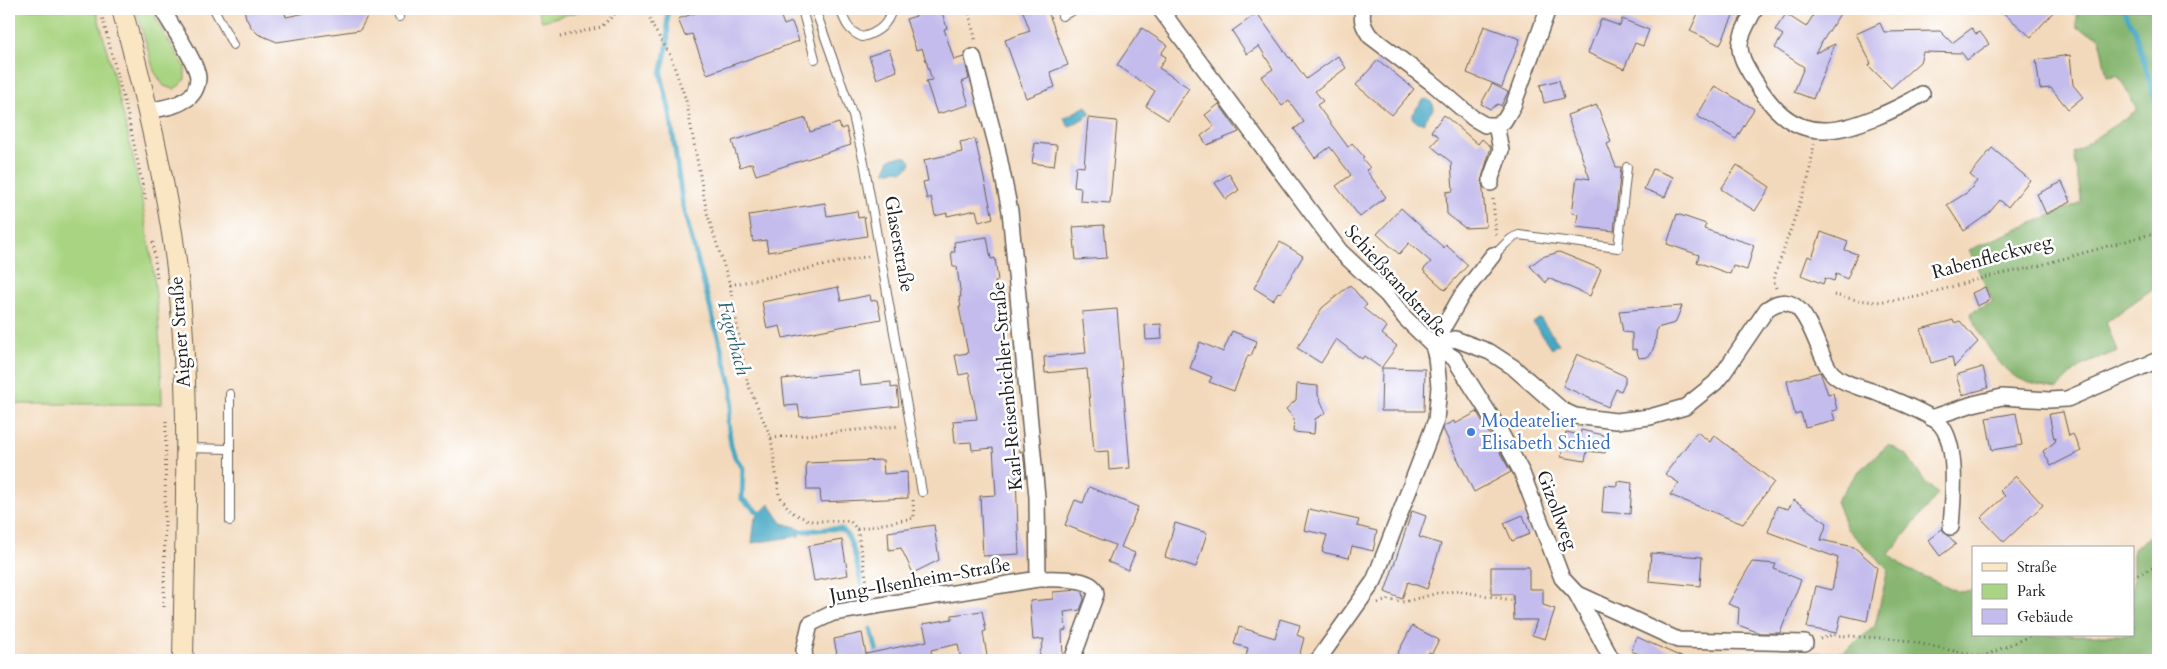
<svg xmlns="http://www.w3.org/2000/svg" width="2167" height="669" viewBox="0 0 2167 669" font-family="Cardo,serif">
<rect width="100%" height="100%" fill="#fff"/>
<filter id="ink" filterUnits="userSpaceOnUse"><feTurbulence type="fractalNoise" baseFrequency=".02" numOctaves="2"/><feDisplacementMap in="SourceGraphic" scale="10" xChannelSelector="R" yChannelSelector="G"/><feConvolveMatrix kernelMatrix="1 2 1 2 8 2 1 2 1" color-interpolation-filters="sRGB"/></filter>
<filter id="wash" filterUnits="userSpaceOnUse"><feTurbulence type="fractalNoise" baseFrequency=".0096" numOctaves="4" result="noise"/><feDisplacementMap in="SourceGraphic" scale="20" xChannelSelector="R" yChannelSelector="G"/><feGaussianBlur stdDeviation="1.12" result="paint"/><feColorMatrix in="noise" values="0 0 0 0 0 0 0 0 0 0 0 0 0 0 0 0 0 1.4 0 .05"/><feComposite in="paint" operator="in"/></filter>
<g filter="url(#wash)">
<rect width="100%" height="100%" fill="#f3d9bb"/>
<!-- green -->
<g fill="#a9d481" stroke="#62784e">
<path d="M 9,9 L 96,9 C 117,88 138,168 150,249 C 158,300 161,352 162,404 L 9,404 Z"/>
<polygon points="136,9 151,9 162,30 185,67 185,79 181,84 174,89 164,86 154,71"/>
<polygon points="538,9 588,9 542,21"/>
</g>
<!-- forest -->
<g fill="#86b66f" stroke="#516946">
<path d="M 2077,9 L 2158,9 L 2158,285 L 2106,322 L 2117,351 L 2081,366 L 2057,389 C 2041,386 2022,383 2009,372 C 1994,360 1978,331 1970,313 L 1993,302 L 1969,250 L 2082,202 L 2073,153 L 2137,110 L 2118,75 L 2107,77 L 2099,37 L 2077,27 Z"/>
<polygon points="1888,445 1907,455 1925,482 1938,494 1889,554 1905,568 1960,592 1973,590 1973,635 2133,635 2133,549 2158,530 2158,660 1703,660 1704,656 1844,652 1875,626 1888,569 1847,529 1836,501 1858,472"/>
</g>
<!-- water -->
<g fill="#45a7c4" stroke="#306270">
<polygon points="1427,99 1433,104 1434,108 1423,123 1417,122 1412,118 1412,114 1423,100"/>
<polygon points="1086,106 1091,114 1069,127 1064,118"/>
<polygon points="901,156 907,157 911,162 909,167 903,171 896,170 886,172 885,171 890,159"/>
<polygon points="1540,318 1559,344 1552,349 1533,323"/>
<polygon points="769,504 782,523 799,528 799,536 752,543 755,518"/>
</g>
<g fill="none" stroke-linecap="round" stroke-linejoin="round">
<!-- stream -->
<g stroke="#45a7c4" stroke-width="5">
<polyline points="667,9 668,43 661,74 670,113 683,207 732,388 732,403 728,422 731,445 735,457 743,468 742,499 763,516"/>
<polyline points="2123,9 2135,31 2155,100 2158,102"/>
<path d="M 792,531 C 807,533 827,527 840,529 C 854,532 860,581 863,594"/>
<polyline points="871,629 879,660"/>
</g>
</g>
<g id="blocks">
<!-- building -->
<g fill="#c3bcec">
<polygon points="244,9 284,9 286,17 325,9 371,9 360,30 277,42 258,34 251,27 246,18"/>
<polygon points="707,9 778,9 784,25 792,22 799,41 707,74 692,34 685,36 678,19"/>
<polygon points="913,9 941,9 947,28 944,29 954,60 964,57 969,79 962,82 969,105 937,114 926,81 932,80 922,48 916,50 906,19 916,16"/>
<polygon points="1022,9 1047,9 1068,65 1050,72 1055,87 1026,98 1005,40 1030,31"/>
<polygon points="1700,9 1736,9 1720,45 1690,31"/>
<polygon points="1817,9 1843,9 1815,53 1835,44 1813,99 1794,92 1804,67 1775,48 1783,35 1775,30 1786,14 1806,27"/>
<polygon points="1999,9 2056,9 2031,37"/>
<polygon points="1257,13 1289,58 1290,57 1306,79 1338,56 1346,68 1315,91 1323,101 1317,105 1348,147 1352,143 1364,157 1362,158 1370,168 1366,170 1386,197 1360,217 1336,186 1351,175 1330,147 1315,158 1294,129 1304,122 1289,101 1282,106 1261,77 1273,69 1259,46 1247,54 1232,31"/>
<polygon points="1601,19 1620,26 1622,19 1649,30 1643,46 1635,43 1624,69 1588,53"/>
<polygon points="1880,23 1884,32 1940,31 1952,43 1972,28 1976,34 1980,32 1989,44 1967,60 1962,53 1923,52 1920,62 1891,88 1869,66 1871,63 1856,34"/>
<polygon points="1484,26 1520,39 1502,87 1467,73"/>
<polygon points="1142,28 1167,45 1161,54 1166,57 1159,68 1189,88 1168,120 1146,106 1155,91 1117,65"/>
<polygon points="889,49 897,71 877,79 869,56"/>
<polygon points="2070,55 2073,85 2083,97 2068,109 2051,88 2040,89 2036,60"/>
<polygon points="1378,60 1414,89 1392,115 1356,85"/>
<polygon points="1559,80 1564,98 1544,103 1540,85"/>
<polygon points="1492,84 1508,92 1501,106 1498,104 1490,109 1481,104"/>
<polygon points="1715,86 1754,109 1736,139 1697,116"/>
<polygon points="1219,104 1239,132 1207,145 1201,136 1214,126 1205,115"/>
<polygon points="1597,105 1611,142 1607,144 1616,167 1621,167 1614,231 1576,227 1578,214 1572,213 1577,177 1590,179 1567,115"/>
<polygon points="1444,115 1478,144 1482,139 1491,147 1482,178 1486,227 1465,228 1447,214 1446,192 1453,191 1451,162 1431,146 1439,137 1431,131"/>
<polygon points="806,118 810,132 839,123 841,129 846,127 851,145 756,175 752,163 740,167 732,141"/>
<polygon points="1088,118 1117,121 1110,203 1080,201 1081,188 1074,187 1076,166 1084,167"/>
<polygon points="975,139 993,218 979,222 976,210 947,216 947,213 935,216 931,197 927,199 923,182 928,181 924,160 962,152 960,142"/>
<polygon points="1035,143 1057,145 1054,166 1032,163"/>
<polygon points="1992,148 2030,180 2008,207 2000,200 1988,214 1964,231 1947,205 1968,192 1977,181 1970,175"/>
<polygon points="1737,165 1770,187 1755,211 1721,189"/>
<polygon points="1653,169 1673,177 1665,197 1644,189"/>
<polygon points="1229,174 1239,190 1226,199 1215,183"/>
<polygon points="2062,182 2071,202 2046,214 2037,194"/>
<polygon points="825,203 827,216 857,211 858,218 864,217 867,236 768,252 766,240 753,242 749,215"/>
<polygon points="1401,208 1444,248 1446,245 1468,265 1445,290 1423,270 1431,262 1409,243 1399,254 1377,234"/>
<polygon points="1677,214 1706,224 1704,229 1754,245 1747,270 1733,266 1730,274 1697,262 1699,255 1667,244"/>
<polygon points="1104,225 1107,258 1076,260 1073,227"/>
<polygon points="1821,232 1848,242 1845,250 1857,254 1847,279 1836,274 1834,281 1825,278 1823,284 1801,275 1808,256 1812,258"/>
<polygon points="987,237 991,259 995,258 998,281 995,281 1011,371 1006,371 1010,394 1005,394 1006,419 1013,419 1015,440 1018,440 1020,452 1023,451 1026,477 1016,477 1019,554 983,556 980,496 996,495 993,448 972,450 971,442 955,443 953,421 977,419 969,373 959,375 955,355 968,353 959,307 961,307 959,297 961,297 957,267 953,267 951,252 955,252 954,242"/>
<polygon points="1280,242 1303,256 1281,293 1278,292 1273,300 1254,288"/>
<polygon points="1559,252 1601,269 1590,296 1548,278 1546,283 1530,266 1542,257"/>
<polygon points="1350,285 1367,305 1363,308 1387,327 1382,334 1397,346 1381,368 1364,356 1362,359 1336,339 1321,363 1297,348 1322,308"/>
<polygon points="838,287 841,301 870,295 871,301 877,300 881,319 783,338 780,326 767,329 762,302"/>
<polygon points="1985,287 1990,300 1977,306 1972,293"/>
<polygon points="1682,306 1675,323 1657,328 1655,344 1651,354 1647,357 1639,358 1636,349 1632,350 1632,333 1623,332 1619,311"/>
<polygon points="1117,309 1130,468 1109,470 1108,451 1094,452 1087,369 1045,373 1044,357 1086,353 1082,312"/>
<polygon points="1953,320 1954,323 1960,321 1978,342 1954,367 1952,357 1931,363 1921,329"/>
<polygon points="1161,324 1162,339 1146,340 1145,325"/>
<polygon points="1232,331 1257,341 1251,356 1248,355 1234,391 1209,382 1212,377 1190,368 1200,342 1223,352"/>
<polygon points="1577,354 1625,376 1625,382 1621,391 1616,389 1608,407 1563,386"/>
<polygon points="1983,367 1988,388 1962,395 1956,375"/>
<polygon points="1382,368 1425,369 1424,411 1381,411"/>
<polygon points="859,371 861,385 891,382 891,388 897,387 899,406 800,417 798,405 785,406 782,379"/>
<polygon points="1820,372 1828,394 1833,393 1837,410 1832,411 1835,420 1805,427 1801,413 1795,415 1787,381"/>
<polygon points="1297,384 1318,386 1318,395 1326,413 1315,419 1314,434 1293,432 1294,419 1286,409 1296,400"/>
<polygon points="1477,412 1511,472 1474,492 1443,429 1444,426 1454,421 1455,424"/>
<polygon points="2063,412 2069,436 2073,434 2081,451 2051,466 2043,451 2055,442 2056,438 2054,439 2049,414"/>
<polygon points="2016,413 2022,445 1992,450 1986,418"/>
<polygon points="1581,430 1608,436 1605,453 1587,451 1585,461 1561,457 1566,432 1580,435"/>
<polygon points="1697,432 1710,442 1714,435 1774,482 1743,524 1670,495 1679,483 1665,474"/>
<polygon points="883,460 884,474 907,472 908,498 821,502 820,490 807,490 806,463"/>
<polygon points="2016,476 2043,505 2004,542 1981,518 2005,496 2000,491"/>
<polygon points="1617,481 1632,483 1630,514 1602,512 1604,485 1617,486"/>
<polygon points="1089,487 1138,507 1121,547 1135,553 1128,570 1108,562 1115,545 1065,525 1075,500 1083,503"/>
<polygon points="1794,500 1827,523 1821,540 1854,547 1877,567 1867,621 1841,615 1837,633 1807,628 1816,586 1832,590 1838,558 1768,532 1777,506 1788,509"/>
<polygon points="1309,509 1359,520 1357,526 1377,531 1373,551 1352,546 1349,558 1322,552 1327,535 1304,530"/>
<polygon points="1412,511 1426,516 1419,537 1441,544 1427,589 1408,582 1402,599 1385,592"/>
<polygon points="1523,515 1530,534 1512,541 1504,523"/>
<polygon points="1175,523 1207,533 1196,567 1165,557"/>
<polygon points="934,525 939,560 913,573 901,548 889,550 888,532"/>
<polygon points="1942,529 1956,544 1940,556 1928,540"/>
<polygon points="842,540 848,575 814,581 808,546"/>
<polygon points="1651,553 1702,557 1700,586 1649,581"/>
<polygon points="1752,562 1776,564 1774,569 1801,580 1780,633 1760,633 1738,625 1739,608 1728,604"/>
<polygon points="1491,567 1529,567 1529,589 1543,589 1543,605 1555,609 1545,639 1532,635 1537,620 1514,620 1513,594 1491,594"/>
<polygon points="1079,590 1083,592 1084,600 1080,610 1064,612 1066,630 1062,631 1063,660 1038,660 1044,639 1033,640 1030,601 1053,599 1053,592"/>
<polygon points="982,611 986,631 983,632 987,656 961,660 958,644 931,650 933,660 838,660 834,639 862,633 866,654 927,641 923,624 952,619 952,615"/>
<polygon points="1280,619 1300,625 1297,635 1304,638 1299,657 1293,655 1292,660 1245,660 1248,648 1234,644 1239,627 1275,638"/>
<polygon points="1412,626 1439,640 1432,653 1429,652 1424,660 1394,660"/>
<polygon points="1637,637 1688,660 1654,660 1631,651"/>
</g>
</g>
</g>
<g filter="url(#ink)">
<use href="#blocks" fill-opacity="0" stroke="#675e54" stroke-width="1"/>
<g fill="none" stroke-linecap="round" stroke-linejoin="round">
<!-- service casing -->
<g stroke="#675e54" stroke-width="10">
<g id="service">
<polyline points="214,9 233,45"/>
<polyline points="397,9 399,17"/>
<polyline points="802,9 815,59"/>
<polyline points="815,9 853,116 864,162 922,492"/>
<path d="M 840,9 C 845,22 848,31 862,37 C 878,33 888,25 892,9"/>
<polyline points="1062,16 1076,9"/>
<path d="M 1493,255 C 1503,249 1507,238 1519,235 L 1618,248 L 1627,167"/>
<polyline points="187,448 230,449 230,521"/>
<polyline points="230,449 230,394"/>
</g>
</g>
<!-- minor casing -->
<g stroke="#675e54" stroke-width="18">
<g id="minor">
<polyline points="1160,9 1340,251 1387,295 1405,318 1433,345 1436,357 1439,387 1436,420 1374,581 1318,660"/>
<path d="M 1363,9 C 1361,20 1363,26 1370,36 L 1432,83 L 1473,118 L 1485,125 L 1496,125 L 1504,121 L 1513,106 L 1548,9"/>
<path d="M 1755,9 C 1750,19 1741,32 1740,44 C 1739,56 1747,68 1753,78 C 1769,105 1789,130 1823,130 C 1851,131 1898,109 1922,94"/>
<polyline points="973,57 997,147 1010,211 1037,497 1038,579"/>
<path d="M 148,111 C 161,108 175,107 185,100 C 193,96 198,87 198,77 C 196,61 171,25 162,9"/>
<polyline points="1491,183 1491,178 1501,150 1496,125"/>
<path d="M 1433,345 L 1455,339 L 1490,352 L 1513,367 L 1562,410 L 1575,416 L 1616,421 L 1650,417 L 1685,407 L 1715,383 L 1724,372 L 1767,309 C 1807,280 1815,354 1832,373 C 1844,385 1862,387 1877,393 C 1892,399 1928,413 1939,423 C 1959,443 1953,500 1951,527"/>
<polyline points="1433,345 1454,358 1497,426 1522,473 1562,578 1576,593 1678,640 1805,643"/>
<polyline points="1433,345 1462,295 1493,255"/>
<polyline points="1931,418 1973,404 2002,397 2049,400 2067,399 2158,360"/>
<polyline points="1576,593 1612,660"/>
<path d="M 805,660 L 804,650 L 810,624 L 833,613 L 1038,579 C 1053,579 1095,576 1096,594 L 1072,660"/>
</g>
</g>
<!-- secondary casing -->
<g stroke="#675e54" stroke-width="22">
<path id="secondary" d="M 122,9 C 146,100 169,192 179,286 C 191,410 185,536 183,660"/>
</g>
<!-- path -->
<g stroke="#675e54" stroke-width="3" stroke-dasharray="1 4" stroke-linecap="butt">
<polyline points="100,9 128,116 146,201"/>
<polyline points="635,9 647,11"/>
<polyline points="647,9 653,27 670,55 686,100 707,213 730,285 747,382 771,438 779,495 791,512 810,521 850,521 857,529 869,592"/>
<polyline points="968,9 976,42"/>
<polyline points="560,37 601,27 620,9"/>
<polyline points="1493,199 1496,237"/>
<polyline points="153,242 157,278"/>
<polyline points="730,285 869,256"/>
<polyline points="1776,288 1774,282 1775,275 1809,176 1814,144"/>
<polyline points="1834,295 1857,300 1877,302 1917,297 1982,278 2030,268 2158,232"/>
<polyline points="771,438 900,426"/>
<polyline points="857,529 914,518 913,499"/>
<polyline points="2133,576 2158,566"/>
<polyline points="1378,603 1388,600 1404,602 1438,593 1458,591 1511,600"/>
<polyline points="164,607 166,418"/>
<polyline points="1820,639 1832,635 1898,639 1982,657 2032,635"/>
</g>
<!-- service -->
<use href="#service" stroke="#fff" stroke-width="8"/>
<!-- minor -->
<use href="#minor" stroke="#fff" stroke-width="15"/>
<!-- secondary -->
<use href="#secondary" stroke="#fbe6c3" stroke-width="20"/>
</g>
</g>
<!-- markers -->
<circle fill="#3f7fe0" stroke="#fff" stroke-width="2" cx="1471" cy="432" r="5"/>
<g text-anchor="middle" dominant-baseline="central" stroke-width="5" stroke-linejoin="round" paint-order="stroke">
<!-- street labels -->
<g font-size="19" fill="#1c1c1c" stroke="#fff">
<text transform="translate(899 244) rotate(80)">Glaserstraße</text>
<text transform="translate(1992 257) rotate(-15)">Rabenfleckweg</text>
<text transform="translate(1396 281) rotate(48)">Schießstandstraße</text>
<text transform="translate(180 332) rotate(-94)">Aigner Straße</text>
<text transform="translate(1007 386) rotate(-95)">Karl-Reisenbichler-Straße</text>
<text transform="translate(1557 510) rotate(69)">Gizollweg</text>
<text transform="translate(920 580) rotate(-10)">Jung-Ilsenheim-Straße</text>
</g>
<!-- shop labels -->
<g font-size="19" fill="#366cbe" stroke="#fff" text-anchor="start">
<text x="1481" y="421">Modeatelier<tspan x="1481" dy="22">Elisabeth Schied</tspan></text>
</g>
<!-- water labels -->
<g font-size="20" font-style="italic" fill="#306270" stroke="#fff">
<text transform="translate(734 338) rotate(75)">Fagerbach</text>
</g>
</g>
<!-- margin -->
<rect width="2167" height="669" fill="none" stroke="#fff" stroke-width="30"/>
<!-- legend -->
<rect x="1972" y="546" width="162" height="90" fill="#ffffff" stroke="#a4a4a4"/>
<rect x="1982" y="563" width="25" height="8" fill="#fbe6c3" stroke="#a4a4a4"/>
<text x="2017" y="572" font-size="15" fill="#1c1c1c">Straße</text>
<rect x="1982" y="584" width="25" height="15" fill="#a9d481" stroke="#a4a4a4"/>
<text x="2017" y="596" font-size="15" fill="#1c1c1c">Park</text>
<rect x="1982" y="609" width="25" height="15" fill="#c3bcec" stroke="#a4a4a4"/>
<text x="2017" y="622" font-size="15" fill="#1c1c1c">Gebäude</text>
</svg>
